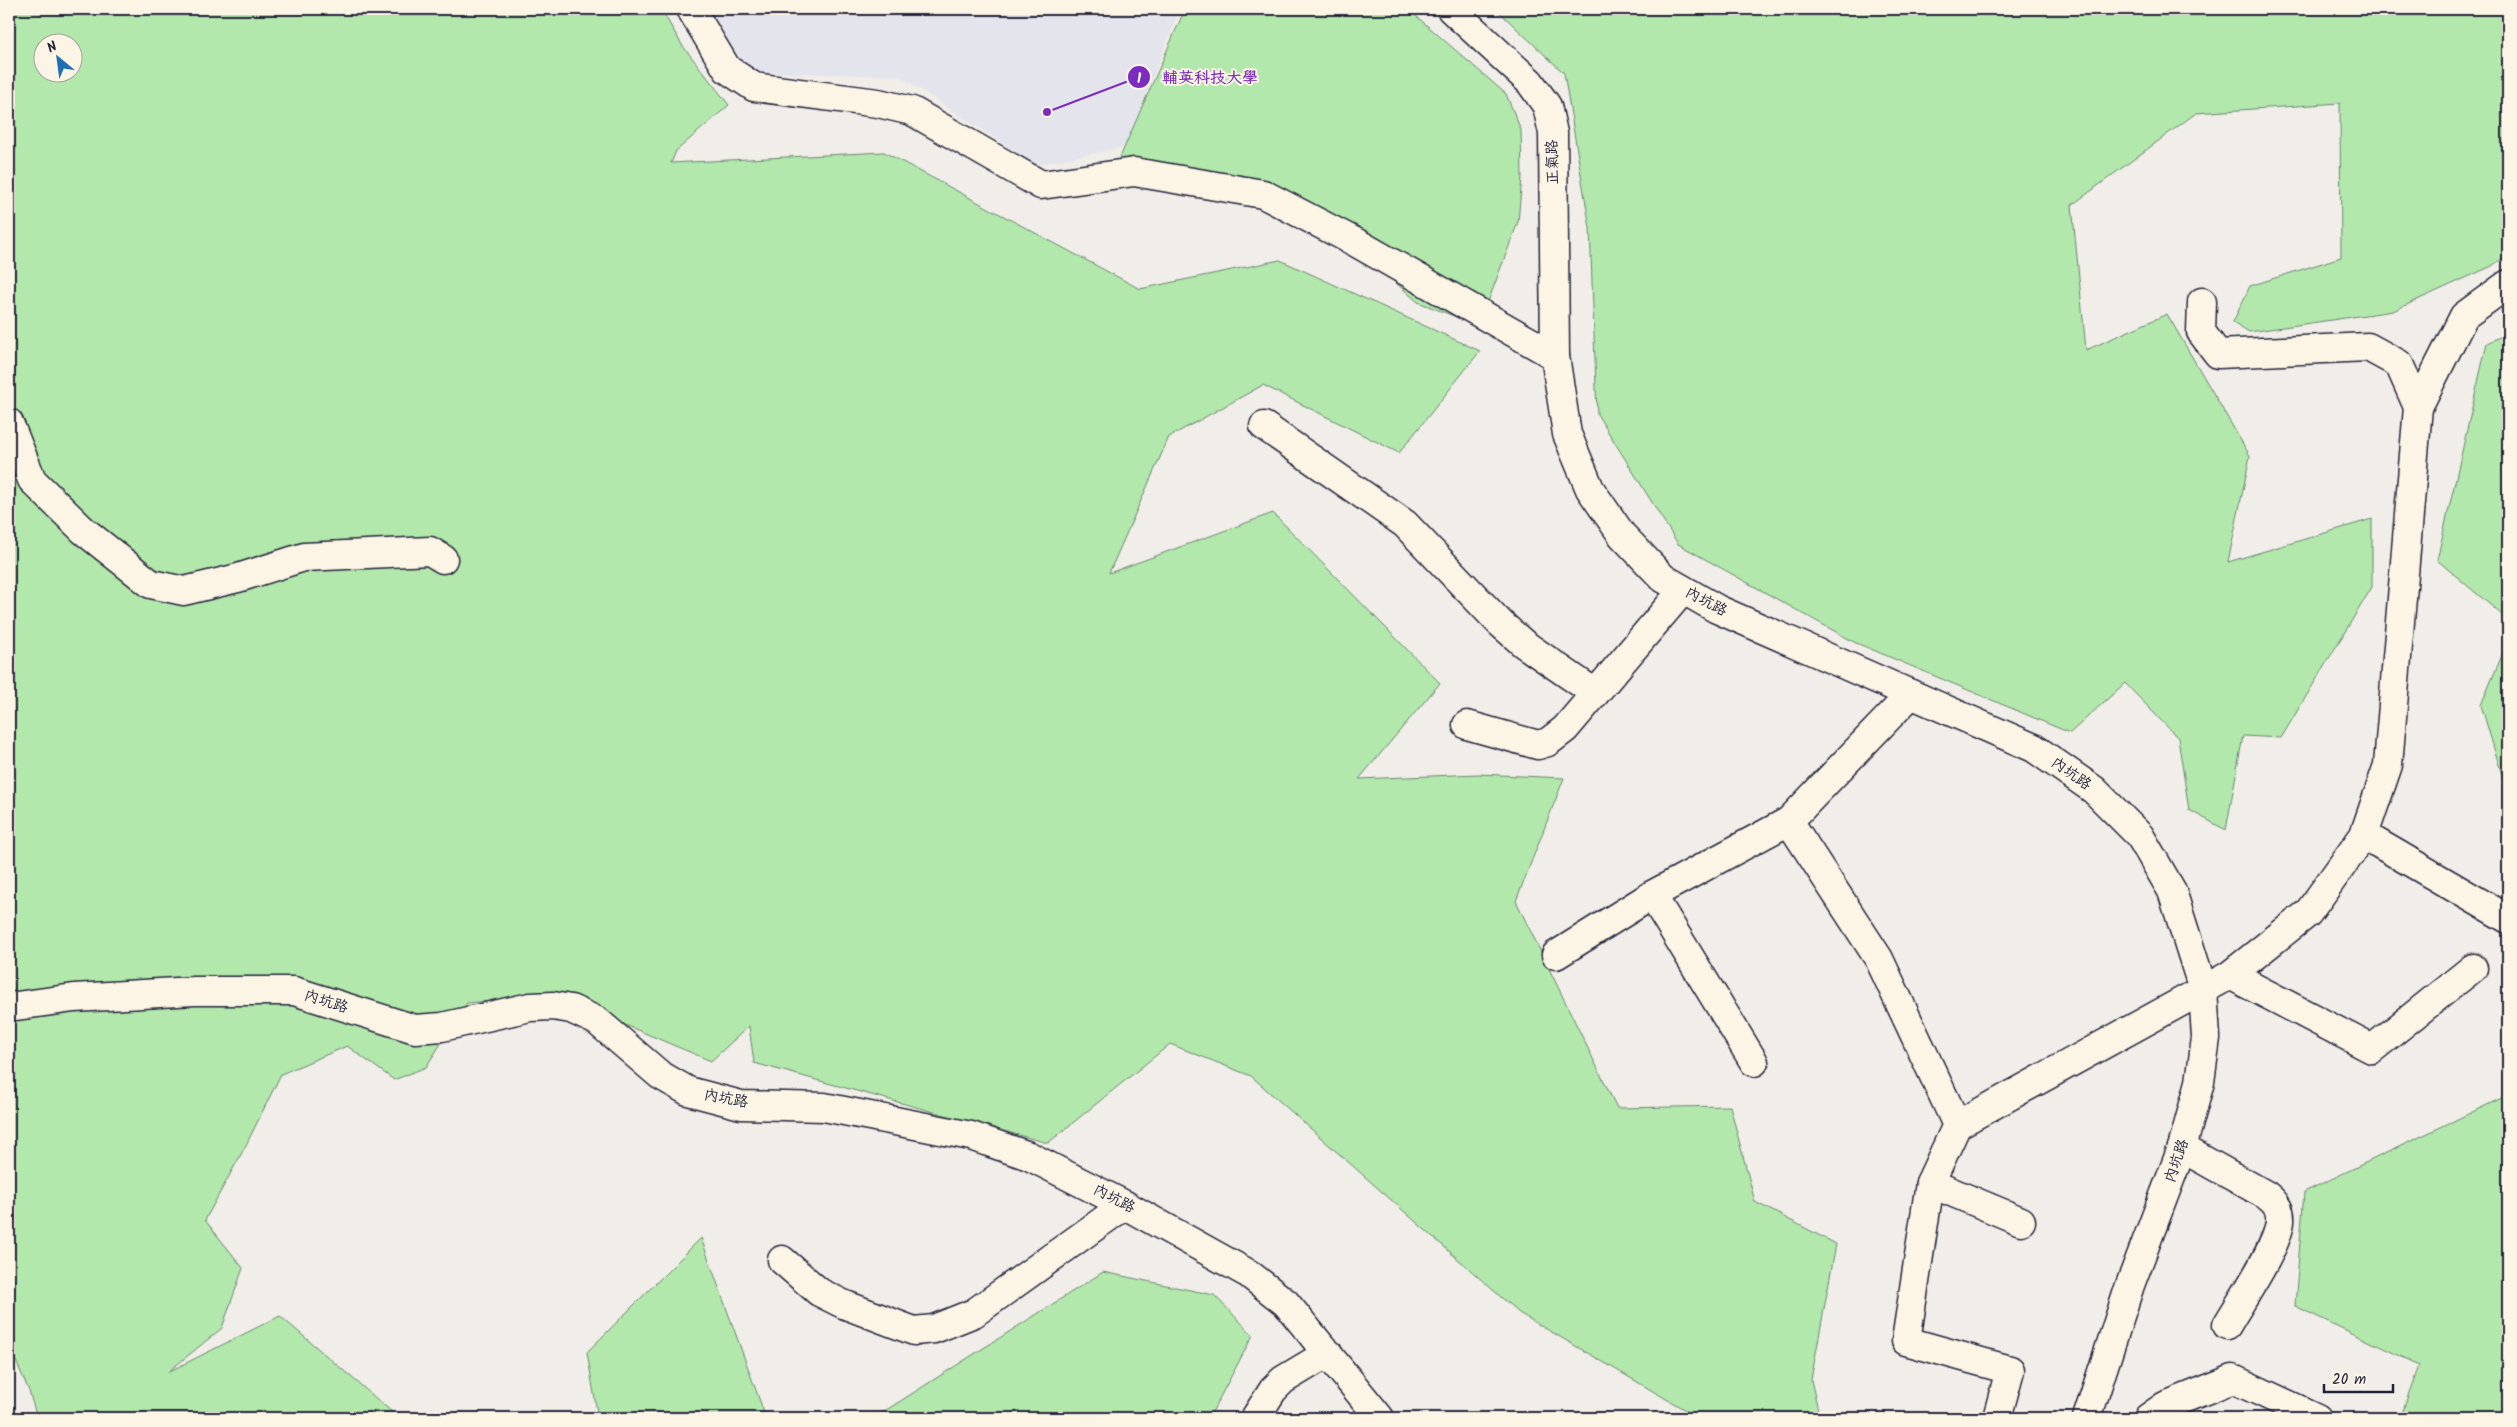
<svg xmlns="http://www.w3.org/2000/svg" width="2517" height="1427" viewBox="0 0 2517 1427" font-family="Kalam,'LXGW WenKai TC',sans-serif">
<rect width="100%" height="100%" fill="#f1ede8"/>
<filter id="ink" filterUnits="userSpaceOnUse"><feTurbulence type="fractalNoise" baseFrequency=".02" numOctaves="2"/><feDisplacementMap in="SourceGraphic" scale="10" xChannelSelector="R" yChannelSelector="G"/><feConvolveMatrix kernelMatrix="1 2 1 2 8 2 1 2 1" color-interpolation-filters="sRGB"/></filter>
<g filter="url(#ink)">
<!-- built -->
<polygon fill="#e4e4ec" points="706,9 1180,9 1125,147 1036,165 899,76 746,72"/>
<!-- green -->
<g fill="#b2e8ab" stroke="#6a8573" fill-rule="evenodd">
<path d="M 9,9 L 661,9 L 682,45 L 729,105 L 676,151 L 671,163 L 884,152 L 1140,289 L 1280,260 L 1480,351 L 1399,453 L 1263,385 L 1169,437 L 1109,573 L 1273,513 L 1440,683 L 1359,779 L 1478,774 L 1564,778 L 1516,901 L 1617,1108 L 1730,1106 L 1755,1202 L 1836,1244 L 1811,1380 L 1820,1418 L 1699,1418 L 1519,1313 L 1251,1076 L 1170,1044 L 1048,1143 L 754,1063 L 749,1026 L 711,1061 L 623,1024 L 594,1030 L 516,999 L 467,1003 L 426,1067 L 394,1080 L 347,1046 L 281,1074 L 245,1147 L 205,1220 L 243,1268 L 222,1328 L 168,1372 L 280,1316 L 399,1418 L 37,1418 L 29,1391 L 9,1345 ZM 42,42 L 72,42 L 72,72 L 42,72 Z"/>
<polygon points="1185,9 1408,9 1506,94 1521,130 1522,177 1518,222 1479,326 1418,302 1353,246 1254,190 1118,162"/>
<polygon points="1496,9 2508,9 2508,254 2492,266 2393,311 2249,332 2233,322 2250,286 2341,257 2340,103 2196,113 2072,205 2086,350 2167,314 2250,456 2228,562 2372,519 2372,587 2281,738 2243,736 2226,830 2189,810 2178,738 2125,683 2070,733 1854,642 1678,544 1597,414 1590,228 1564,73"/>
<polygon points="2508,333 2508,620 2437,560 2487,343"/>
<polygon points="2508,641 2508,790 2505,785 2481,705"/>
<polygon points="2508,1095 2508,1418 2400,1418 2419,1365 2295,1306 2304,1192"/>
<polygon points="701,1238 766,1418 598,1418 587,1352"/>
<polygon points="1103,1272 1214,1295 1253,1335 1209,1418 820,1418 880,1414"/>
</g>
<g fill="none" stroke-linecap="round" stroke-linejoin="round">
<!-- minor casing -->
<g stroke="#22223b" stroke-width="31">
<g id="minor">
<polyline points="691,9 727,69 754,87 878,103 912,111 1041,185 1134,172 1263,194 1357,243 1555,356"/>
<polyline points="1451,9 1530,82 1547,106 1553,133 1555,356 1567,434 1590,489 1622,535 1663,578 1717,609 2034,748 2094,790 2140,836 2172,891 2203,989 2206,1038 2200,1082 2182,1148 2130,1285 2087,1418"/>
<polyline points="2418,407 2464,316 2508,284"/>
<polyline points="9,423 32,480 83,530 151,584 184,591 238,578 304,557 430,551 443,559"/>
<polyline points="1264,426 1405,524 1500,623 1524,644 1595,693"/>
<polyline points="1467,725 1538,745 1548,742 1565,729 1683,590"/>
<polyline points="1789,821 1879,959 1957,1125 1930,1183 1906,1341 2010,1370 1997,1418"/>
<polyline points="2364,835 2508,919"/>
<polyline points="1652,895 1754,1062"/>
<polyline points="1556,955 1652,895 1789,821 1911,694"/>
<polyline points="2230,975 2372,1049 2473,968"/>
<polyline points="9,1007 74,998 194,991 294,991 415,1029 442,1027 530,1007 553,1006 571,1009 597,1021 660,1075 688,1091 741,1105 824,1107 971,1136 1029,1156 1125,1205 1249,1274 1286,1303 1380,1418"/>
<polyline points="1957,1125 2230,975 2308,913 2364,835 2388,765 2418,407 2399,364 2368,347 2218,354 2201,332 2202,302"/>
<path d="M 2182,1148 L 2266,1195 C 2274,1201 2281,1208 2280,1220 C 2280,1244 2240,1302 2227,1325"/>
<polyline points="1930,1183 2021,1221"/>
<polyline points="782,1260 819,1292 843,1304 914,1331 934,1329 974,1313 1125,1205"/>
<polyline points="1255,1418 1273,1390 1283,1380 1328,1353"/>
<polyline points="2148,1418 2165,1406 2233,1379 2317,1418"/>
</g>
</g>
<!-- minor -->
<use href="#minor" stroke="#fcf5e5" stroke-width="28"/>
</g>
</g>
<g text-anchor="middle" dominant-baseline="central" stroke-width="4" stroke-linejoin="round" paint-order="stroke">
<!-- street labels -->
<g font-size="15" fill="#22223b" stroke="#fcf5e5">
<text transform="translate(1553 162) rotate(-91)">正氣路</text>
<text transform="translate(1706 602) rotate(28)">內坑路</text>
<text transform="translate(2071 774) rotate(35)">內坑路</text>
<text transform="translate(326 1002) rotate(18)">內坑路</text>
<text transform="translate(726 1099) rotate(11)">內坑路</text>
<text transform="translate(2177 1161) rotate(-71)">內坑路</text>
<text transform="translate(1114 1199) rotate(27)">內坑路</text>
</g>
</g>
<!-- callouts -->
<path fill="none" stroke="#7b2cbf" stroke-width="2" d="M1047 112L1139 77"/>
<g fill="#7b2cbf" stroke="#fcf5e5" stroke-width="2">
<circle cx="1047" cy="112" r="5"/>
<circle cx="1139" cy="77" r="12"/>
</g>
<g font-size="15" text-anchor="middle" font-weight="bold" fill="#fff">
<text x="1139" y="83">1</text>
</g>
<g font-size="16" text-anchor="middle" font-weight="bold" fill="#7b2cbf" stroke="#fcf5e5" stroke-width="4" stroke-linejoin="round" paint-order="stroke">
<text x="1210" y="83">輔英科技大學</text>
</g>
<!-- margin -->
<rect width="2517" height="1427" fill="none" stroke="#fcf5e5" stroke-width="30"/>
<rect x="15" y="15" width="2487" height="1397" fill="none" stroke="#22223b" stroke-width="2" filter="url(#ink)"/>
<!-- north arrow -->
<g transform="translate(58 58) rotate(331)"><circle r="24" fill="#fcf5e5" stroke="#a5a1a1"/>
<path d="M0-4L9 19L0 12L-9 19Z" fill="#1f6fb2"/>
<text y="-8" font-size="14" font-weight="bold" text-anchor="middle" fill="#22223b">N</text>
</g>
<!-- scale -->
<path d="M2324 1384v8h69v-8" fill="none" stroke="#22223b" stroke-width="2.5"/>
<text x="2332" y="1384" font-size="15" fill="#22223b" stroke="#fcf5e5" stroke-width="4" paint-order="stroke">20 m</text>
</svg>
